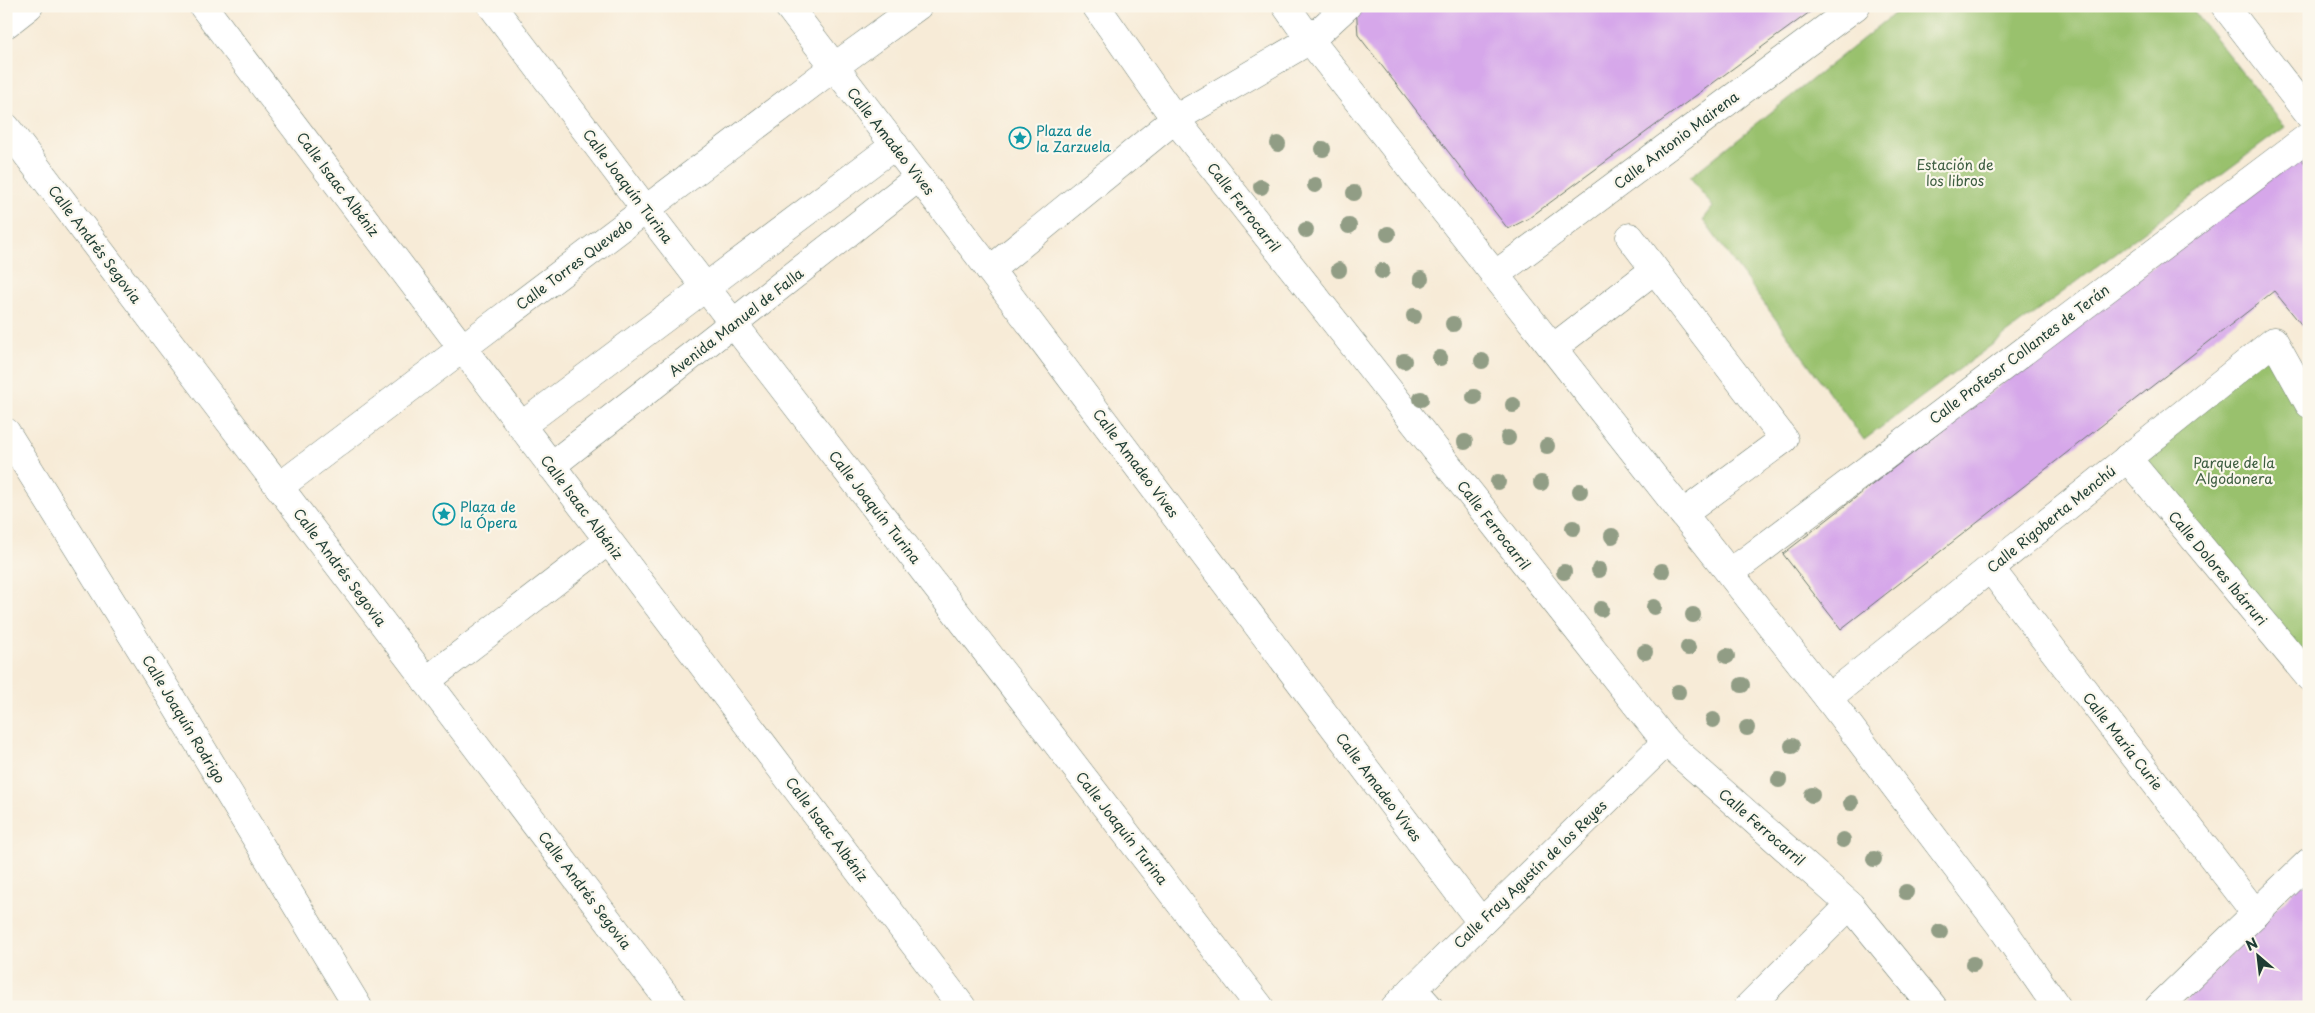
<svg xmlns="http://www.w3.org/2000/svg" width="2315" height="1013" viewBox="0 0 2315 1013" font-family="'Playpen Sans',sans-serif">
<rect width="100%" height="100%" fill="#fbf7ec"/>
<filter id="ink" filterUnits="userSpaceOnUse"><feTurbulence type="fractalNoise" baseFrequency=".02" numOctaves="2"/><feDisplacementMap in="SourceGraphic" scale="10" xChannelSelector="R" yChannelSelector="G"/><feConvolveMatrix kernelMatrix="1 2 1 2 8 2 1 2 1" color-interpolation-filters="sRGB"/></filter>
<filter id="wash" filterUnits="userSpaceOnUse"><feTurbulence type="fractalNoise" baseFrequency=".0096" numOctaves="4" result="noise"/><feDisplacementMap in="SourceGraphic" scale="20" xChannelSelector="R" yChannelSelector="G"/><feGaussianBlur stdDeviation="1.12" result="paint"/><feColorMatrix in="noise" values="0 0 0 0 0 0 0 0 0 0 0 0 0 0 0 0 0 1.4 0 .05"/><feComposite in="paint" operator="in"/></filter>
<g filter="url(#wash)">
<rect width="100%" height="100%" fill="#f7ebd7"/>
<!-- green -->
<g fill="#99c16d" stroke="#5c7f50">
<polygon points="1904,6 2190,6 2285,127 1864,440 1703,220 1713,207 1690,177"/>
<polygon points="2274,341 2309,404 2309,677 2127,458"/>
</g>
<g id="blocks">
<!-- building -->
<g fill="#d6a7ea">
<polygon points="1356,6 1818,6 1529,218 1508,229 1358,35"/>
<polygon points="2298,154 2309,169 2309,334 2274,291 1841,629 1783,554"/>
<polygon points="2309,875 2309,1007 2179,1007"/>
</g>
</g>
</g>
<g filter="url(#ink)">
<use href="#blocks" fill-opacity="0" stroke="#6b7a6d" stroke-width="1"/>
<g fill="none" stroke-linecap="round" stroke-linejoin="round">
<!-- minor casing -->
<g stroke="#6b7a6d" stroke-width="29">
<g id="minor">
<polyline points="203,6 962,1007"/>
<polyline points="492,6 646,210 1260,1007"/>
<polyline points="788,6 990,270 1481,922"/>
<polyline points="1096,6 1175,119 1666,742 1850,905 1933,1007"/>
<polyline points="1286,6 1310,40 1828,698 2000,925 2057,1007"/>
<polyline points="2225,6 2309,115"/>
<polyline points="6,24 29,6"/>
<polyline points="6,127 674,1007"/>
<polyline points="1630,237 1784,439 1683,514"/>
<polyline points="990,270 1175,119 1310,40 1347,6"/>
<polyline points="1495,275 1856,6"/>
<polyline points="1553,348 1654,270"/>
<polyline points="521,426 895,145"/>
<polyline points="6,432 167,691 358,1007"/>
<polyline points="2127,458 2309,677"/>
<polyline points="551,466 919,177"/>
<polyline points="279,487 834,67 918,6"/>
<polyline points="1990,568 2256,914"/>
<polyline points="1730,573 2309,136"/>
<polyline points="426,681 608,541"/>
<polyline points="1828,698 2274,341 2309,404"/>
<polyline points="1413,989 1429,1007"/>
<polyline points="1395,1007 1666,742"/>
<polyline points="1748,1007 1850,905"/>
<polyline points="2159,1007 2309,862"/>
</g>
</g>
<!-- minor -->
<use href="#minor" stroke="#fff" stroke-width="28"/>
</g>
<!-- trees -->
<g fill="#919d85">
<circle cx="1278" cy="144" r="8"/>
<circle cx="1323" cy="149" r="8"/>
<circle cx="1315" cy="185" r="8"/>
<circle cx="1261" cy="187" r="8"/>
<circle cx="1354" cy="193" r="8"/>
<circle cx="1349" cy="226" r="8"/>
<circle cx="1306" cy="230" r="8"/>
<circle cx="1388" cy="234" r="8"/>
<circle cx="1339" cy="270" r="8"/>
<circle cx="1382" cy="271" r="8"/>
<circle cx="1421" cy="279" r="8"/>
<circle cx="1414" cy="316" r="8"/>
<circle cx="1453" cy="324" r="8"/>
<circle cx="1440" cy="358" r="8"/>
<circle cx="1404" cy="361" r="8"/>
<circle cx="1482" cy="361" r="8"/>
<circle cx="1474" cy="397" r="8"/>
<circle cx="1421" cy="399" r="8"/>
<circle cx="1513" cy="405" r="8"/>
<circle cx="1508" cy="438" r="8"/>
<circle cx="1465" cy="442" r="8"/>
<circle cx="1547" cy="446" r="8"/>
<circle cx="1498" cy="482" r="8"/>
<circle cx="1541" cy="483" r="8"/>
<circle cx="1580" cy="491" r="8"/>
<circle cx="1573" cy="528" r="8"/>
<circle cx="1612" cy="536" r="8"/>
<circle cx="1599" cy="570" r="8"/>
<circle cx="1662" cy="571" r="8"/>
<circle cx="1564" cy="572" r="8"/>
<circle cx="1654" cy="607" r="8"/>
<circle cx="1601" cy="609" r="8"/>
<circle cx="1693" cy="615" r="8"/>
<circle cx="1688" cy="648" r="8"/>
<circle cx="1645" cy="652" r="8"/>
<circle cx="1727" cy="656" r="8"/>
<circle cx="1742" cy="685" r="8"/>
<circle cx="1678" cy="692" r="8"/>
<circle cx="1713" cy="720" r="8"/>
<circle cx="1747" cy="728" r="8"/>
<circle cx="1792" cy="746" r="8"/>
<circle cx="1779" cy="780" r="8"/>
<circle cx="1812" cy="795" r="8"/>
<circle cx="1851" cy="803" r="8"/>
<circle cx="1843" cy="840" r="8"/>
<circle cx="1874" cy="859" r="8"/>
<circle cx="1906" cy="892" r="8"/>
<circle cx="1940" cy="932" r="8"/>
<circle cx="1973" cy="964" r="8"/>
</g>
</g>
<!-- icons -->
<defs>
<g id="sight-ring" transform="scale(1.125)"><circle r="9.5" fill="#fbf7ec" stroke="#0f9aa8" stroke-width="1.5"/><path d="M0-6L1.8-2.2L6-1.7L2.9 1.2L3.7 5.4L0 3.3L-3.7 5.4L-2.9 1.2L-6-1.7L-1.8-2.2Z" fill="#0f9aa8"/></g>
</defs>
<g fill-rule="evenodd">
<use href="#sight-ring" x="1020" y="138"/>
<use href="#sight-ring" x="444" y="514"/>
</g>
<g text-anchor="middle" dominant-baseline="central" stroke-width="4.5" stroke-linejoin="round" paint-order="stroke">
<!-- culture labels -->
<g font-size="14" fill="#0d838f" stroke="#fbf7ec" text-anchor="start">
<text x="1036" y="130">Plaza de<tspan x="1036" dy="16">la Zarzuela</tspan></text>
<text x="460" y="506">Plaza de<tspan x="460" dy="16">la Ópera</tspan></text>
</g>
<!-- street labels -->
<g font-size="14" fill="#1f3d34" stroke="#fbf7ec">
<text transform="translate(1676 140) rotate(-37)">Calle Antonio Mairena</text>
<text transform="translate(891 141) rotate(52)">Calle Amadeo Vives</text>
<text transform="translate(338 184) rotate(53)">Calle Isaac Albéniz</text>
<text transform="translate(628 186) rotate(53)">Calle Joaquín Turina</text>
<text transform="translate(1244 207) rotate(52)">Calle Ferrocarril</text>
<text transform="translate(95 244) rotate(53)">Calle Andrés Segovia</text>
<text transform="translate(574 264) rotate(-37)">Calle Torres Quevedo</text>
<text transform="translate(736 322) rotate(-38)">Avenida Manuel de Falla</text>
<text transform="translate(2019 354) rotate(-37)">Calle Profesor Collantes de Terán</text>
<text transform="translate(1136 463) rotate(53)">Calle Amadeo Vives</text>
<text transform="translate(582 507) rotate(53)">Calle Isaac Albéniz</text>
<text transform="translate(875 507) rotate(52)">Calle Joaquín Turina</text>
<text transform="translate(2051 519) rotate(-39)">Calle Rigoberta Menchú</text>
<text transform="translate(1494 525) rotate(52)">Calle Ferrocarril</text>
<text transform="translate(340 567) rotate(53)">Calle Andrés Segovia</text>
<text transform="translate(2218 568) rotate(50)">Calle Dolores Ibárruri</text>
<text transform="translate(184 719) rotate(59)">Calle Joaquín Rodrigo</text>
<text transform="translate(2123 741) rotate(52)">Calle María Curie</text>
<text transform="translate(1379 787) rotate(53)">Calle Amadeo Vives</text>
<text transform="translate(1762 827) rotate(41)">Calle Ferrocarril</text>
<text transform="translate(1122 828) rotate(52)">Calle Joaquín Turina</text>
<text transform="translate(827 829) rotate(53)">Calle Isaac Albéniz</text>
<text transform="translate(1530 874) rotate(-44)">Calle Fray Agustín de los Reyes</text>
<text transform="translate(585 890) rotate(53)">Calle Andrés Segovia</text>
</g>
<!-- park labels -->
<g font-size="14" fill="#3e5e42" stroke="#fbf7ec">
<text x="1955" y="164">Estación de<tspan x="1955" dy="16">los libros</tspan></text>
<text x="2234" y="462">Parque de la<tspan x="2234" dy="16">Algodonera</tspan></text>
</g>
</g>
<!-- margin -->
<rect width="2315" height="1013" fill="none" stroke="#fbf7ec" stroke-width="25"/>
<!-- north arrow -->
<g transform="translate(2258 956) rotate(332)" stroke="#fbf7ec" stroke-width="4" paint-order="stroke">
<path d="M0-4L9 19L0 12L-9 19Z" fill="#1f3d34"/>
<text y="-8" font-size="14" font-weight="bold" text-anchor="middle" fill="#1f3d34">N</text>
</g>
</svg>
